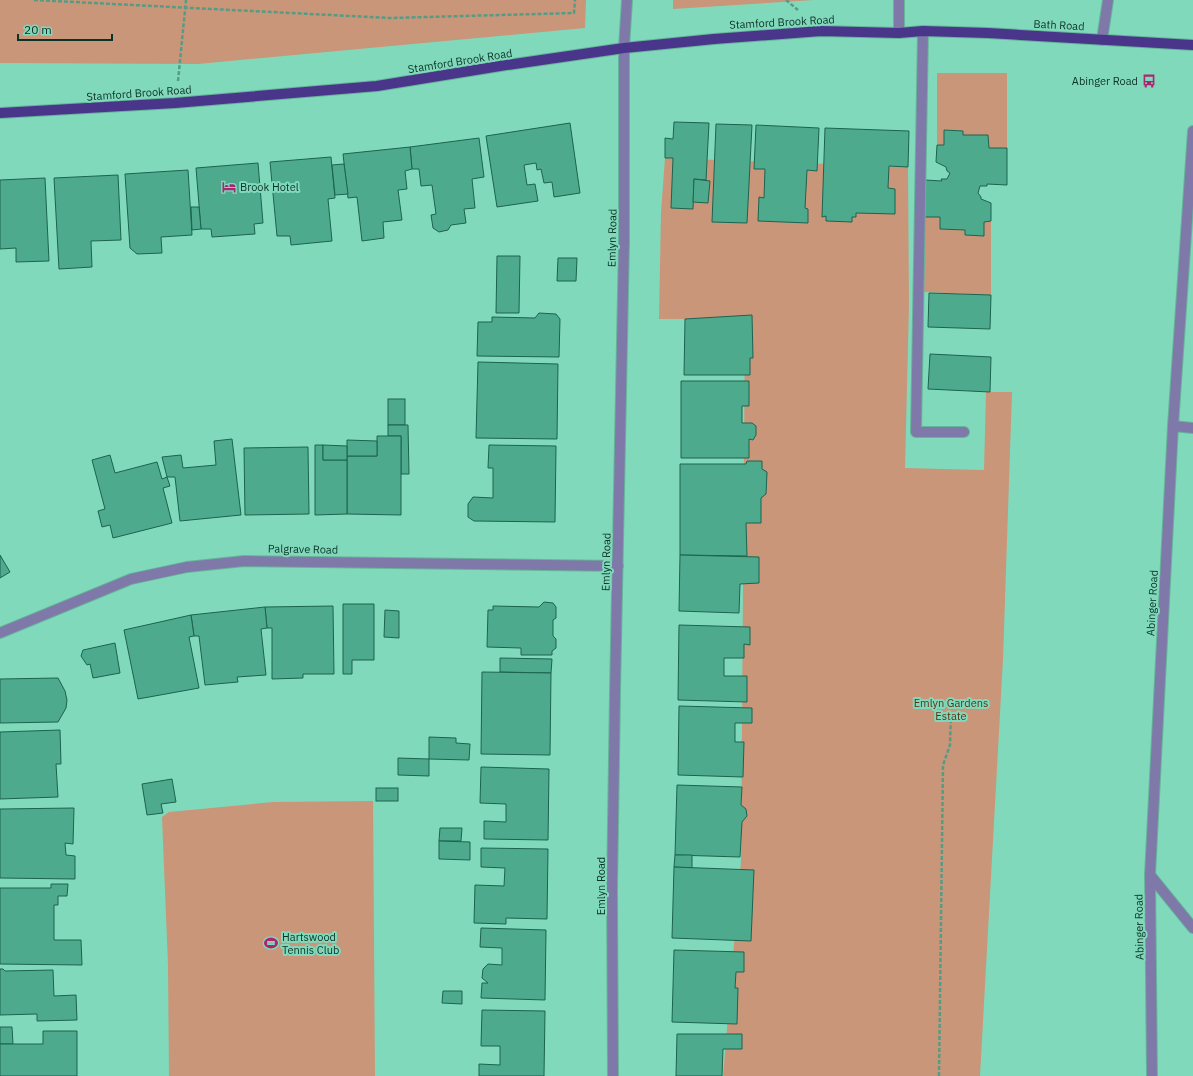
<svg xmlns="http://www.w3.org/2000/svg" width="1193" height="1076" viewBox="0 0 1193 1076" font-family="'IBM Plex Sans',sans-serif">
<rect width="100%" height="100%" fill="#81d9bb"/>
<!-- green -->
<g fill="#c9967a">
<polygon points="0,0 586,0 585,28 198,64 0,63"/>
<polygon points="673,0 814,0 673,9"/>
<polygon points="937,73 1007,73 1007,148 989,148 988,135 963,135 963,131 944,130 944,145 937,145"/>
<polygon points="665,158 908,167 909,305 905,468 984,470 986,392 1012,392 1003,659 980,1076 723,1076 741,861 745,316 685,319 659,319 661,212"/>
<polygon points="924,217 940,217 940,229 965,230 965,235 983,236 984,222 991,221 991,295 924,292"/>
<polygon points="373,801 375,1076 169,1076 168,965 162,817 169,812 273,802"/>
</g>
<!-- building -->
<g fill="#4eaa8d" stroke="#1c634f">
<polygon points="674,122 709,123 706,180 694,179 693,209 671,208 673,158 665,158 665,138 673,139"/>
<polygon points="570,123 580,193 554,197 552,182 544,183 541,169 537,170 536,163 524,165 527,185 535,184 538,201 497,207 486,136"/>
<polygon points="716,124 752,125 747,223 712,222"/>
<polygon points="756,125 819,128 817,171 807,170 805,208 808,209 808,223 758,221 759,197 764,198 765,169 754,169"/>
<polygon points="825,128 909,131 908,167 889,166 888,188 895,189 895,214 856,213 856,217 852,217 852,222 826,221 826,216 822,217"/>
<polygon points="944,130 963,131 963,135 988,135 989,148 1007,148 1007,185 987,184 987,186 980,186 978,193 981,197 981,199 991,203 991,221 984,222 984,236 965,235 965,230 940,229 940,217 924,217 925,180 942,181 941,179 947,179 950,173 947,171 946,167 936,162 937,145 944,145"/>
<polygon points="479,138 484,177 472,179 475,208 464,209 466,223 451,225 448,230 439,232 433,228 431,215 436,214 432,185 421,186 419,169 412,169 410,147"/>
<polygon points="410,147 412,169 405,171 407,189 398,190 402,220 383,222 384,238 362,241 357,197 348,198 343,154"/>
<polygon points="331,157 335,198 328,199 332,241 291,245 290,236 277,236 270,162"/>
<polygon points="258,163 263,223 254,224 255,234 212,237 211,229 201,229 196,168"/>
<polygon points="344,164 348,194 335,195 332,165"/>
<polygon points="188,170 192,235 161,237 162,253 137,254 130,248 125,174"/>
<polygon points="118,175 121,240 91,241 92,267 59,269 54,178"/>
<polygon points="45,178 49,261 16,262 16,248 0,249 0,180"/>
<polygon points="694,179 710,181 708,203 693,202"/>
<polygon points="191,207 199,207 201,229 192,230"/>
<polygon points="497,256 520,256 519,313 496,313"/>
<polygon points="558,258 577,258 576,281 557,281"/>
<polygon points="929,293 991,295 990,329 928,327"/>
<polygon points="539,313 556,314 560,319 559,357 477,356 478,322 492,322 492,317 535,318"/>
<polygon points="752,315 753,358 750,358 750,375 684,375 685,319"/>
<polygon points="930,354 991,357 990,392 928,389"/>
<polygon points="478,362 558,364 557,439 476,438"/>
<polygon points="681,381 749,381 749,406 742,406 742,423 752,423 756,426 756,435 753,440 749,439 749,458 681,458"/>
<rect x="388" y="399" width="17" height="26"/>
<polygon points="388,425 408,425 409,474 401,474 401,436 388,436"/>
<polygon points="377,436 401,436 401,515 347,514 347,456 377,456"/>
<polygon points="232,439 241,515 180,521 175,477 167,477 162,457 181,455 183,468 216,465 214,441"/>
<polygon points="347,440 377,441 377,456 347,456"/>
<polygon points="315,445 323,445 323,460 347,460 347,514 315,515"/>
<polygon points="323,445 347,446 347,460 323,460"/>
<polygon points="489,445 556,446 555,522 474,521 468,517 468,504 473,497 493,498 493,468 488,468"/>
<polygon points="308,447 309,514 245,515 244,448"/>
<polygon points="110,455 115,473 157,462 162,479 167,477 170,486 163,488 172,523 113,538 110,525 102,527 98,511 105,509 92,460"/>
<polygon points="747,461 762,461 762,469 767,472 766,494 761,498 761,523 746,523 747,556 680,555 680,464 746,464"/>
<polygon points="0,555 10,572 0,578"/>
<polygon points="680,555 759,557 759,583 740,584 739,613 679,611"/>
<polygon points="544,602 553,603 556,607 556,618 553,620 553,636 556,639 556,648 552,651 552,655 521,655 521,648 487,647 488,610 493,610 493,606 539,607"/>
<polygon points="343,604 374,604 374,660 352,660 352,674 343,674"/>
<polygon points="333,606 334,674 303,674 303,678 272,679 272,628 267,628 265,607"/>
<polygon points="265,607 267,628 261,629 266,675 237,677 238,682 205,685 199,636 194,636 191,615"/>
<polygon points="385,610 399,611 399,638 384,637"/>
<polygon points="191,615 194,636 189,637 199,688 138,699 124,630"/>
<polygon points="679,625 750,627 750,645 744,644 744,658 724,658 724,676 747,676 747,702 678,700"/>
<polygon points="115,643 120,673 93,678 90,664 87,665 81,656 83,650"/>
<polygon points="500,658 552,659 551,673 500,672"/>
<polygon points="482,672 551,673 550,755 481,754"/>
<polygon points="58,678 65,691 67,700 66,708 58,722 0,723 0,679"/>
<polygon points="679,706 752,708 752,723 735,723 735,742 744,742 743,777 678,775"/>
<polygon points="60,730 61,764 56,764 58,797 0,799 0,732"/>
<polygon points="429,737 456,738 456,743 470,744 469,760 429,759"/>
<polygon points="398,758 429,759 429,776 398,775"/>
<polygon points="481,767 549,769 548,840 484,839 484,821 506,822 506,804 480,803"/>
<polygon points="172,779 176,802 161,804 163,813 147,815 142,784"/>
<polygon points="677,785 742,787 741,805 746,809 747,816 742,822 740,857 675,855"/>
<rect x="376" y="788" width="22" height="13"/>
<polygon points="74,808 73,844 65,843 66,855 75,856 75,879 0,878 0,809"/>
<polygon points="440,828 462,828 461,841 439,841"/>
<polygon points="439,841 470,842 470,860 439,859"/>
<polygon points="481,848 548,849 547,919 506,918 506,924 474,923 475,885 504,886 505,868 481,867"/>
<polygon points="675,855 692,855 692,868 674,867"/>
<polygon points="674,867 754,870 751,941 672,938"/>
<polygon points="51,884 68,884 67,896 58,896 58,905 54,905 54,940 81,940 82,965 0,964 0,888 51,888"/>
<polygon points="481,928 546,930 545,1000 481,998 482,983 488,983 482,978 483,969 488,964 502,965 502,948 480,947"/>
<polygon points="674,950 744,952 744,972 736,972 735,988 738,988 737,1024 672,1022"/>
<polygon points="0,969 3,969 5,971 53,970 54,996 76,995 77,1020 37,1021 37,1014 0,1015"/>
<polygon points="443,991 462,991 462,1004 442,1003"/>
<polygon points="482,1010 545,1011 544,1076 479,1076 479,1064 500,1065 500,1046 481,1046"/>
<polygon points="0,1027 12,1027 13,1044 0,1044"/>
<polygon points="43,1031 77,1031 77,1076 0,1076 0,1044 43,1044"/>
<polygon points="677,1034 742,1034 742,1049 723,1049 722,1076 676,1076"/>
</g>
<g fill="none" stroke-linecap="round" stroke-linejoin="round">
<!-- minor casing -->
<g stroke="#67b49a" stroke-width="12">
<g id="minor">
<polyline points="899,0 899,33"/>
<polyline points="923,31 916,432 964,432"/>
<polyline points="1102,40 1108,0"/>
<polyline points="1173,426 1193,428"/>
<polyline points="0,633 131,579 187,567 244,561 618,566"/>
<polyline points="1150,875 1193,928"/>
<polyline points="613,1076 612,890 615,692 624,241 624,48 627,0"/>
<polyline points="1152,1076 1150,875 1173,426 1193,131"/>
</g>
</g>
<!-- major casing -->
<g stroke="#67b49a" stroke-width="12">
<polyline id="major" points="0,113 175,103 377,86 500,66 624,48 714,39 821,31 899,33 923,31 988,33 1193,45"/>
</g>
<!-- path -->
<g stroke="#569c85" stroke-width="2.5" stroke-dasharray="4 2" stroke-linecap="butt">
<polyline points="34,0 390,18 574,13 575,0"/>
<polyline points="786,0 798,10"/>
<polyline points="178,81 186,0"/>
<polyline points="939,1076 943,765 950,745 951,713"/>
</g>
<!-- minor -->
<use href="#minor" stroke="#7f79a9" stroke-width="10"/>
<!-- major -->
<use href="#major" stroke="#49368b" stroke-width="10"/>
</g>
<!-- icons -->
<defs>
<g id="bus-bare" transform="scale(1.08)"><path d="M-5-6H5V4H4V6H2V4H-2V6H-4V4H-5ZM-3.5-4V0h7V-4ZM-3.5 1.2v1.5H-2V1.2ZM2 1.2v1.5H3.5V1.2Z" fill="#a82672" stroke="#81d9bb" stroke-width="2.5" paint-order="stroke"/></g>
<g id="hotel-bare" transform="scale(1.08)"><path d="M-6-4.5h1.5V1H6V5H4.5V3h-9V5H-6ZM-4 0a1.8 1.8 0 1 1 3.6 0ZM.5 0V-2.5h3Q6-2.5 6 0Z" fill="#a82672" stroke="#81d9bb" stroke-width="2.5" paint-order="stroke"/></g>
<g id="stadium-bare" transform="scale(1.08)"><path d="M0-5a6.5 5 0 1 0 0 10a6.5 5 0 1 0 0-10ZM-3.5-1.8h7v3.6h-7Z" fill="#a82672" stroke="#81d9bb" stroke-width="2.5" paint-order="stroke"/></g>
</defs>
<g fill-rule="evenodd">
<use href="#bus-bare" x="1149" y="81"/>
<use href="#hotel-bare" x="229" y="187"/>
<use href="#stadium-bare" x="271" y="943"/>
</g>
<g text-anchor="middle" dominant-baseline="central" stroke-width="4" stroke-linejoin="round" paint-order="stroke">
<!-- street labels -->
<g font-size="11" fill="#0b3227" stroke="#81d9bb">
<text transform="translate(782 22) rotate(-3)">Stamford Brook Road</text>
<text transform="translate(1059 25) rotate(3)">Bath Road</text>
<text transform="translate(460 61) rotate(-9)">Stamford Brook Road</text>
<text transform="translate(139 93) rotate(-4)">Stamford Brook Road</text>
<text transform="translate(612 238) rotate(-89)">Emlyn Road</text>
<text transform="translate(303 549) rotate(1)">Palgrave Road</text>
<text transform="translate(606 562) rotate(-89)">Emlyn Road</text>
<text transform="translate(1152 603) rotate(-87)">Abinger Road</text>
<text transform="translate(601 886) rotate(-90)">Emlyn Road</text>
<text transform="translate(1139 927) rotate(-91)">Abinger Road</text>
</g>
<!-- poi labels -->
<g font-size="11" fill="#0b3227" stroke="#81d9bb" text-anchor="start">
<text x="1138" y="81" text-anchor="end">Abinger Road</text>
<text x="240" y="187">Brook Hotel</text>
<text x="282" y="937">Hartswood<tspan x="282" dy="13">Tennis Club</tspan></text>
</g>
<!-- park labels -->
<g font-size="11" fill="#5e3014" stroke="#81d9bb">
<text x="951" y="703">Emlyn Gardens<tspan x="951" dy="13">Estate</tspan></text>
</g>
</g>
<!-- scale -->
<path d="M18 34v6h94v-6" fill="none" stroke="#0b3227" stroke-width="2"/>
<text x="24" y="34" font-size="12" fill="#0b3227" stroke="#81d9bb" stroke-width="3" paint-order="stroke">20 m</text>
</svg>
